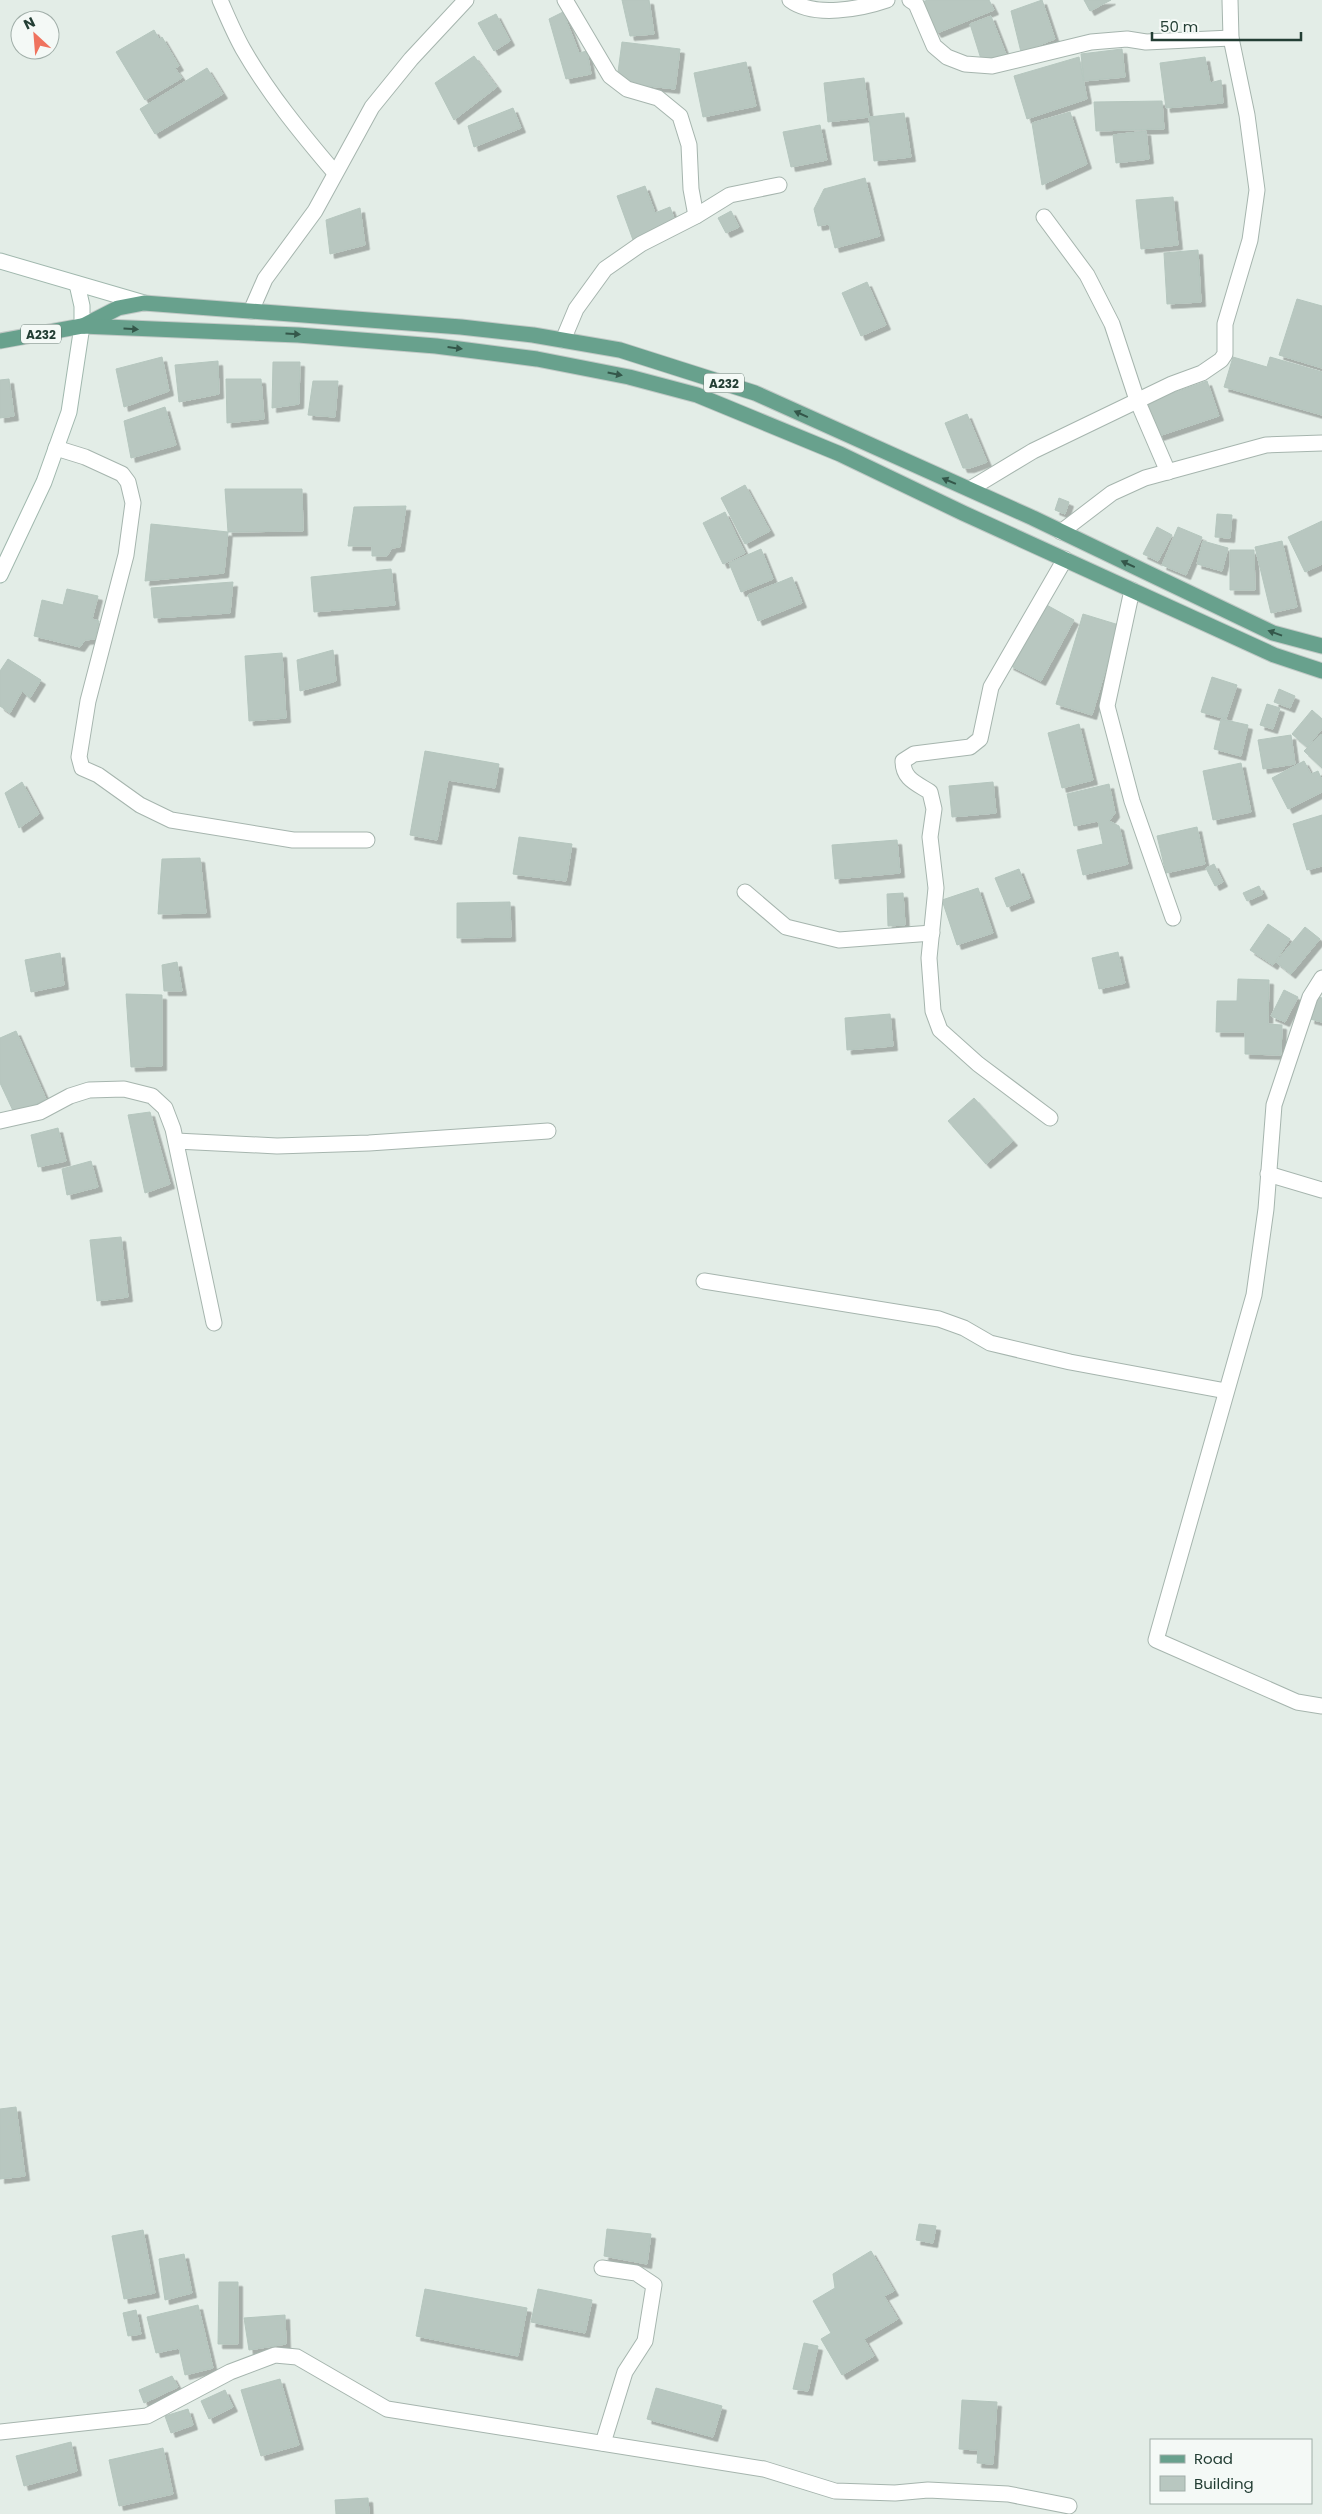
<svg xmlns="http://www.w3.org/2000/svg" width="1322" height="2514" viewBox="0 0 1322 2514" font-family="Poppins,sans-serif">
<defs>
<filter id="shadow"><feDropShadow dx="4.5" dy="4.5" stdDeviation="0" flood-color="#0004"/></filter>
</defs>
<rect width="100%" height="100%" fill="#e3ede7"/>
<!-- building -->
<g fill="#b8c7c0" stroke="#b5c6be" filter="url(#shadow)">
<polygon points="622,0 649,0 654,34 630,36"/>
<polygon points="928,0 989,0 994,10 937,33 916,4"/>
<polygon points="1042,0 1055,39 1021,52 1011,11"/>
<polygon points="1084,0 1111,0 1090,11"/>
<polygon points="563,12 579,53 587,51 591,74 566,79 549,19"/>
<polygon points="496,14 510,41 494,51 478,23"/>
<polygon points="991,16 1007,57 981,59 970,24"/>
<polygon points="154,30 159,39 162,37 179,66 175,68 182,78 145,100 116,52"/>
<polygon points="622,42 680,49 675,89 630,84 618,72"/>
<polygon points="1122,49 1125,77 1084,81 1081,54"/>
<polygon points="474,56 497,87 454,120 435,83"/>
<polygon points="1079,57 1087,99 1027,119 1014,76"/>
<polygon points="1205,57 1210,83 1221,80 1223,103 1166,108 1160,63"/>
<polygon points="746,62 756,106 703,117 694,73"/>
<polygon points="207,68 223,94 155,134 140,109"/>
<polygon points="864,78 869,117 828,122 824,83"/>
<polygon points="1162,101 1164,129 1096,131 1094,102"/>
<polygon points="513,108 521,128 474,147 468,126"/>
<polygon points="1070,112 1087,164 1042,185 1032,123"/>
<polygon points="904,113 911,157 874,161 869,117"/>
<polygon points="820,125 827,160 791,167 783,132"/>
<polygon points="1146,131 1149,159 1116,163 1113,135"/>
<polygon points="865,178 880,236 835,248 829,224 818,226 814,209 824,189"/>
<polygon points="645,186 655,213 670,207 676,224 633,240 617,196"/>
<polygon points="1173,197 1178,245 1141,249 1136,200"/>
<polygon points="360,208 365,245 330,254 326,220"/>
<polygon points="731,211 739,227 726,233 718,218"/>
<polygon points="1198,250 1201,302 1167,304 1164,253"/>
<polygon points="867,282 886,325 861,336 842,293"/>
<polygon points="1297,299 1322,306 1322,368 1279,355"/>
<polygon points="162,357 169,391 124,407 116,369"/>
<polygon points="1233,357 1267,367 1270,357 1322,372 1322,415 1224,387"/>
<polygon points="218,361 219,394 179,402 175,365"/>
<polygon points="273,362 300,362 299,404 272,408"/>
<polygon points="9,379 14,416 0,418 0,380"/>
<polygon points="226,379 261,379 264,419 227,423"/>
<polygon points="313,381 338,381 335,417 308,415"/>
<polygon points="1207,381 1219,416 1159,436 1147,402"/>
<polygon points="165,407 176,445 131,458 124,421"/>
<polygon points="967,414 987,462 970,468 963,468 945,423"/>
<polygon points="745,485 770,531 745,544 721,498"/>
<polygon points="225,489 302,489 303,531 228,532"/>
<polygon points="1059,498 1069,502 1065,514 1055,510"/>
<polygon points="406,506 400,547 392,548 387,556 372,556 372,546 348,546 354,507"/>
<polygon points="725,512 745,553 723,564 703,523"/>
<polygon points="1217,514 1232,515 1230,538 1215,537"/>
<polygon points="1322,521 1322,564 1305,572 1288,537"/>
<polygon points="151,524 228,532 224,573 145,581"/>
<polygon points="1157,527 1172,535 1158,561 1143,554"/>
<polygon points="1178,527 1202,537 1186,575 1162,565"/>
<polygon points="1203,541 1228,548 1222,571 1197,564"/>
<polygon points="1282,541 1297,607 1271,613 1255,547"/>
<polygon points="761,549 773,579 741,592 729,563"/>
<polygon points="1230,550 1254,550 1255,590 1230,590"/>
<polygon points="391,569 395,605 314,612 311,577"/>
<polygon points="792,577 802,603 758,621 748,595"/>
<polygon points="233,582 230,613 154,618 151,588"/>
<polygon points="67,589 98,596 92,619 99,621 95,639 85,640 80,647 34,636 42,600 63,605"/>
<polygon points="1043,603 1074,620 1041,681 1009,665"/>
<polygon points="1083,614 1119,625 1092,715 1056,704"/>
<polygon points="333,650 336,681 300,691 297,660"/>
<polygon points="282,653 286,718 249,721 245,656"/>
<polygon points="8,659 41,680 30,698 22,691 10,713 0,706 0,671"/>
<polygon points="1212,677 1237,685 1226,719 1201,712"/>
<polygon points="1279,689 1295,696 1290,708 1274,702"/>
<polygon points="1267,704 1280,708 1273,729 1260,725"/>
<polygon points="1312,710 1322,719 1322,729 1307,747 1292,734"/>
<polygon points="1221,719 1248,725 1241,756 1214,749"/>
<polygon points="1079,724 1093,780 1062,788 1048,733"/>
<polygon points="1321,734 1322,735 1322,768 1304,751"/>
<polygon points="1291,735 1295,764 1263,769 1258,740"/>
<polygon points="425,751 499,764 495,788 448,780 437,840 410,835"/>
<polygon points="1304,761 1311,774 1318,771 1322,780 1322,792 1288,809 1272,778"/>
<polygon points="1241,763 1251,812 1213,820 1203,771"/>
<polygon points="22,782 39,814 19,828 5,793"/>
<polygon points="993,782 996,813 952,817 949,786"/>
<polygon points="1109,784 1115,813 1109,821 1119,826 1128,864 1083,875 1077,850 1103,844 1098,821 1074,826 1067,794"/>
<polygon points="1322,815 1322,866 1307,870 1293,824"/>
<polygon points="1197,827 1205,864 1166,873 1157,836"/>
<polygon points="519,837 572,844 566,881 513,874"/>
<polygon points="897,840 900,873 835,879 832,845"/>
<polygon points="200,858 206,913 158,914 162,859"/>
<polygon points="1214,864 1223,882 1215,886 1206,868"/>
<polygon points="1019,869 1030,898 1007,907 995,878"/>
<polygon points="1259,886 1263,894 1247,901 1243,893"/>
<polygon points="978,888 993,933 957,945 942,900"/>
<polygon points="903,893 905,925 888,926 887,894"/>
<polygon points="510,902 511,937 457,938 457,903"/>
<polygon points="1268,924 1290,939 1273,965 1250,950"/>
<polygon points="1305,927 1320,939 1291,974 1276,962"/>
<polygon points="1118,952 1125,983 1099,989 1092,958"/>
<polygon points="60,953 64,985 31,992 25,960"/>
<polygon points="177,962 182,991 164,991 162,965"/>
<polygon points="1238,979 1269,980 1268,1024 1282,1025 1281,1055 1245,1054 1245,1032 1216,1032 1217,1001 1237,1001"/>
<polygon points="1284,990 1298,997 1285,1022 1271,1016"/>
<polygon points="126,994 162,995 162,1066 131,1067"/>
<polygon points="1315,996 1322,998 1322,1022 1310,1019"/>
<polygon points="890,1014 893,1046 847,1050 845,1018"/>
<polygon points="16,1031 46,1099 15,1115 0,1083 0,1038"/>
<polygon points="974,1098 1013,1141 986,1164 948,1121"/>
<polygon points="150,1112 170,1184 145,1193 128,1115"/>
<polygon points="58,1128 66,1161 38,1167 31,1135"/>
<polygon points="91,1161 98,1187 67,1195 62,1169"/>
<polygon points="121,1237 128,1297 97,1301 90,1240"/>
<polygon points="16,2107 25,2176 0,2179 0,2109"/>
<polygon points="919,2224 936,2226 933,2243 916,2240"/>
<polygon points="607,2229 651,2234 647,2264 604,2256"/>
<polygon points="143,2230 155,2293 124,2299 112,2236"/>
<polygon points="871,2251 894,2291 884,2296 898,2319 864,2339 874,2356 842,2375 821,2339 831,2333 813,2301 835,2288 833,2274"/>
<polygon points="184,2254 192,2293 165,2300 159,2259"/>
<polygon points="219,2282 238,2282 238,2344 218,2344"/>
<polygon points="425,2289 527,2308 518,2356 416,2336"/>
<polygon points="538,2289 592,2300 585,2333 531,2322"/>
<polygon points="198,2305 213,2368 185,2375 179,2348 156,2353 147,2317"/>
<polygon points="136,2310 141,2334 128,2336 123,2313"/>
<polygon points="285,2315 286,2344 249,2350 244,2318"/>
<polygon points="804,2343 818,2346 808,2391 793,2389"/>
<polygon points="172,2376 178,2387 144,2403 139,2390"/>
<polygon points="280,2379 299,2445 261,2456 241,2390"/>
<polygon points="656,2388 722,2406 713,2437 647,2419"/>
<polygon points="225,2390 233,2407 209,2419 201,2401"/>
<polygon points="962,2400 997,2402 993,2464 977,2463 978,2450 959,2449"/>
<polygon points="188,2409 193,2425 171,2433 165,2416"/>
<polygon points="71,2442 77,2471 24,2486 16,2456"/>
<polygon points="163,2448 173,2494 119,2506 109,2460"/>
<polygon points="368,2498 369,2514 336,2514 335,2500"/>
</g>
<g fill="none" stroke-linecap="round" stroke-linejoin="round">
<!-- street casing -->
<g stroke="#a6b5ae" stroke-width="17">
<g id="street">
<path d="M 220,0 C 227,16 234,33 243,49 C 269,94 301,133 335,173"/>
<polyline points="565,0 610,76 627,89 658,98 680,116 689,145 691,189 696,216"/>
<path d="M 790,0 C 814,18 861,9 887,0"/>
<polyline points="910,0 916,4 934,46 947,57 965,64 992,66 1091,42 1127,39 1146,42 1231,38"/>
<polyline points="1044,217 1087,275 1112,324 1137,400 1168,472"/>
<polyline points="251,311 265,279 315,211 372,107 411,59 466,0"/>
<polyline points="563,340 576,309 605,269 641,244 696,216 730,195 779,185"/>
<polyline points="56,448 85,457 122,474 128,482 133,503 126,555 88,701 79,757 82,768 98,775 140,805 171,820 293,840 367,840"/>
<polyline points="970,489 1033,451 1172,384 1202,373 1221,360 1225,354 1225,324 1250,240 1257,190 1247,115 1231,38 1230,0"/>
<polyline points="1061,532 1112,493 1145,478 1266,445 1322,443"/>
<polyline points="1132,590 1107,706 1132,801 1173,918"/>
<polyline points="745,892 786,927 839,940 932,933"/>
<polyline points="1322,978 1310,997 1274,1105 1266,1209 1254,1295 1156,1640 1297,1702 1322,1706"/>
<path d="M 1050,1118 L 978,1064 L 940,1030 L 933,1011 L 929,958 L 936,888 L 930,837 L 934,809 L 930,792 C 916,783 903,779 903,761 L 914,754 L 970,747 L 980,739 L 991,687 L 1065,559"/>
<polyline points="0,1121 40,1112 70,1096 89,1090 124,1089 152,1096 165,1108 173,1129 214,1323"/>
<polyline points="176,1141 277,1146 369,1143 548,1131"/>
<polyline points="1268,1174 1322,1190"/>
<polyline points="704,1281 939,1319 964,1328 990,1343 1070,1362 1226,1391"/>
<polyline points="602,2268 636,2273 654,2285 645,2341 625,2372 603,2443"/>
<polyline points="0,2432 147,2416 230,2372 275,2355 297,2357 387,2409 764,2469 835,2491 895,2493 928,2490 1008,2494 1069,2506"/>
</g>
</g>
<!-- secondary casing -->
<g stroke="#a1b8ae" stroke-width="17">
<g id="secondary">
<polyline points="0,261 144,303"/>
<polyline points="0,575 44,482 69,412 82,326 82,306 77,284"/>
</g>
</g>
<!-- primary casing -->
<g stroke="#c1c9c6" stroke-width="17">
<g id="primary">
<polyline points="83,326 118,308 144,303 461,327 533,335 620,350 755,393 1033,518 1273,633 1322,646"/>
<polyline points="0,341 82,326 298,335 436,346 537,359 629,377 697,395 840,454 963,513 1274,655 1322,671"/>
</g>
</g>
<!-- street -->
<use href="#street" stroke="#fff" stroke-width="15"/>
<!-- secondary -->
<use href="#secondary" stroke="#fff" stroke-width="15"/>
<!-- primary -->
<use href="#primary" stroke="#68a18d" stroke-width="15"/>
</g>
<!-- one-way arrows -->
<defs><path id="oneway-solid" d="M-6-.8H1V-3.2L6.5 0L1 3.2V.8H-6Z" transform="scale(1.25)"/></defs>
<g fill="#34574a">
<use href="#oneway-solid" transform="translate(131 329) rotate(4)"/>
<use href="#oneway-solid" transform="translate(293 334) rotate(3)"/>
<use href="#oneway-solid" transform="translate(455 348) rotate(7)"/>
<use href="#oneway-solid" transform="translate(615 374) rotate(11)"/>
<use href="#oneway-solid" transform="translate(801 414) rotate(-156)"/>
<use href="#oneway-solid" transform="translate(949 481) rotate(-157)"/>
<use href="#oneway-solid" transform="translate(1128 564) rotate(-155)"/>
<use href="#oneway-solid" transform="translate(1275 633) rotate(-160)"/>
</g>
<g text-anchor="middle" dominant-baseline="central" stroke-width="4" stroke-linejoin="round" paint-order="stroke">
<!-- shield labels -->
<g fill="#f4f9f6" stroke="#62766e" stroke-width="1">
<rect x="21" y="324.5" width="40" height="19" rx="4"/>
<rect x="704" y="373.5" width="40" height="19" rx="4"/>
</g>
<g font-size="12" font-weight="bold" fill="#233e34">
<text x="41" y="334">A232</text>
<text x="724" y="383">A232</text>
</g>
</g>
<!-- legend -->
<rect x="1150" y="2439" width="162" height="65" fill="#f4f9f6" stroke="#a0aea8"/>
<rect x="1160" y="2455" width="25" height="8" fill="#68a18d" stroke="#a0aea8"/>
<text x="1194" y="2464" font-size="15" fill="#233e34">Road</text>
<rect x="1160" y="2476" width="25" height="15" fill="#b8c7c0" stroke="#a0aea8"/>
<text x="1194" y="2489" font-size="15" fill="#233e34">Building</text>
<!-- north arrow -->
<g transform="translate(35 35) rotate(334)"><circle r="24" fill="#f4f9f6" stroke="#a0aea8"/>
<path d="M0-4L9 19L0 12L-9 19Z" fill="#ef735e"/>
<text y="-8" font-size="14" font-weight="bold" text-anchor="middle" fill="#233e34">N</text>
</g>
<!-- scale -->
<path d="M1152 32v8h149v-8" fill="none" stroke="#233e34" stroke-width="2.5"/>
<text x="1160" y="32" font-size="15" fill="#233e34" stroke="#f4f9f6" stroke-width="4" paint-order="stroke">50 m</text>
</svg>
